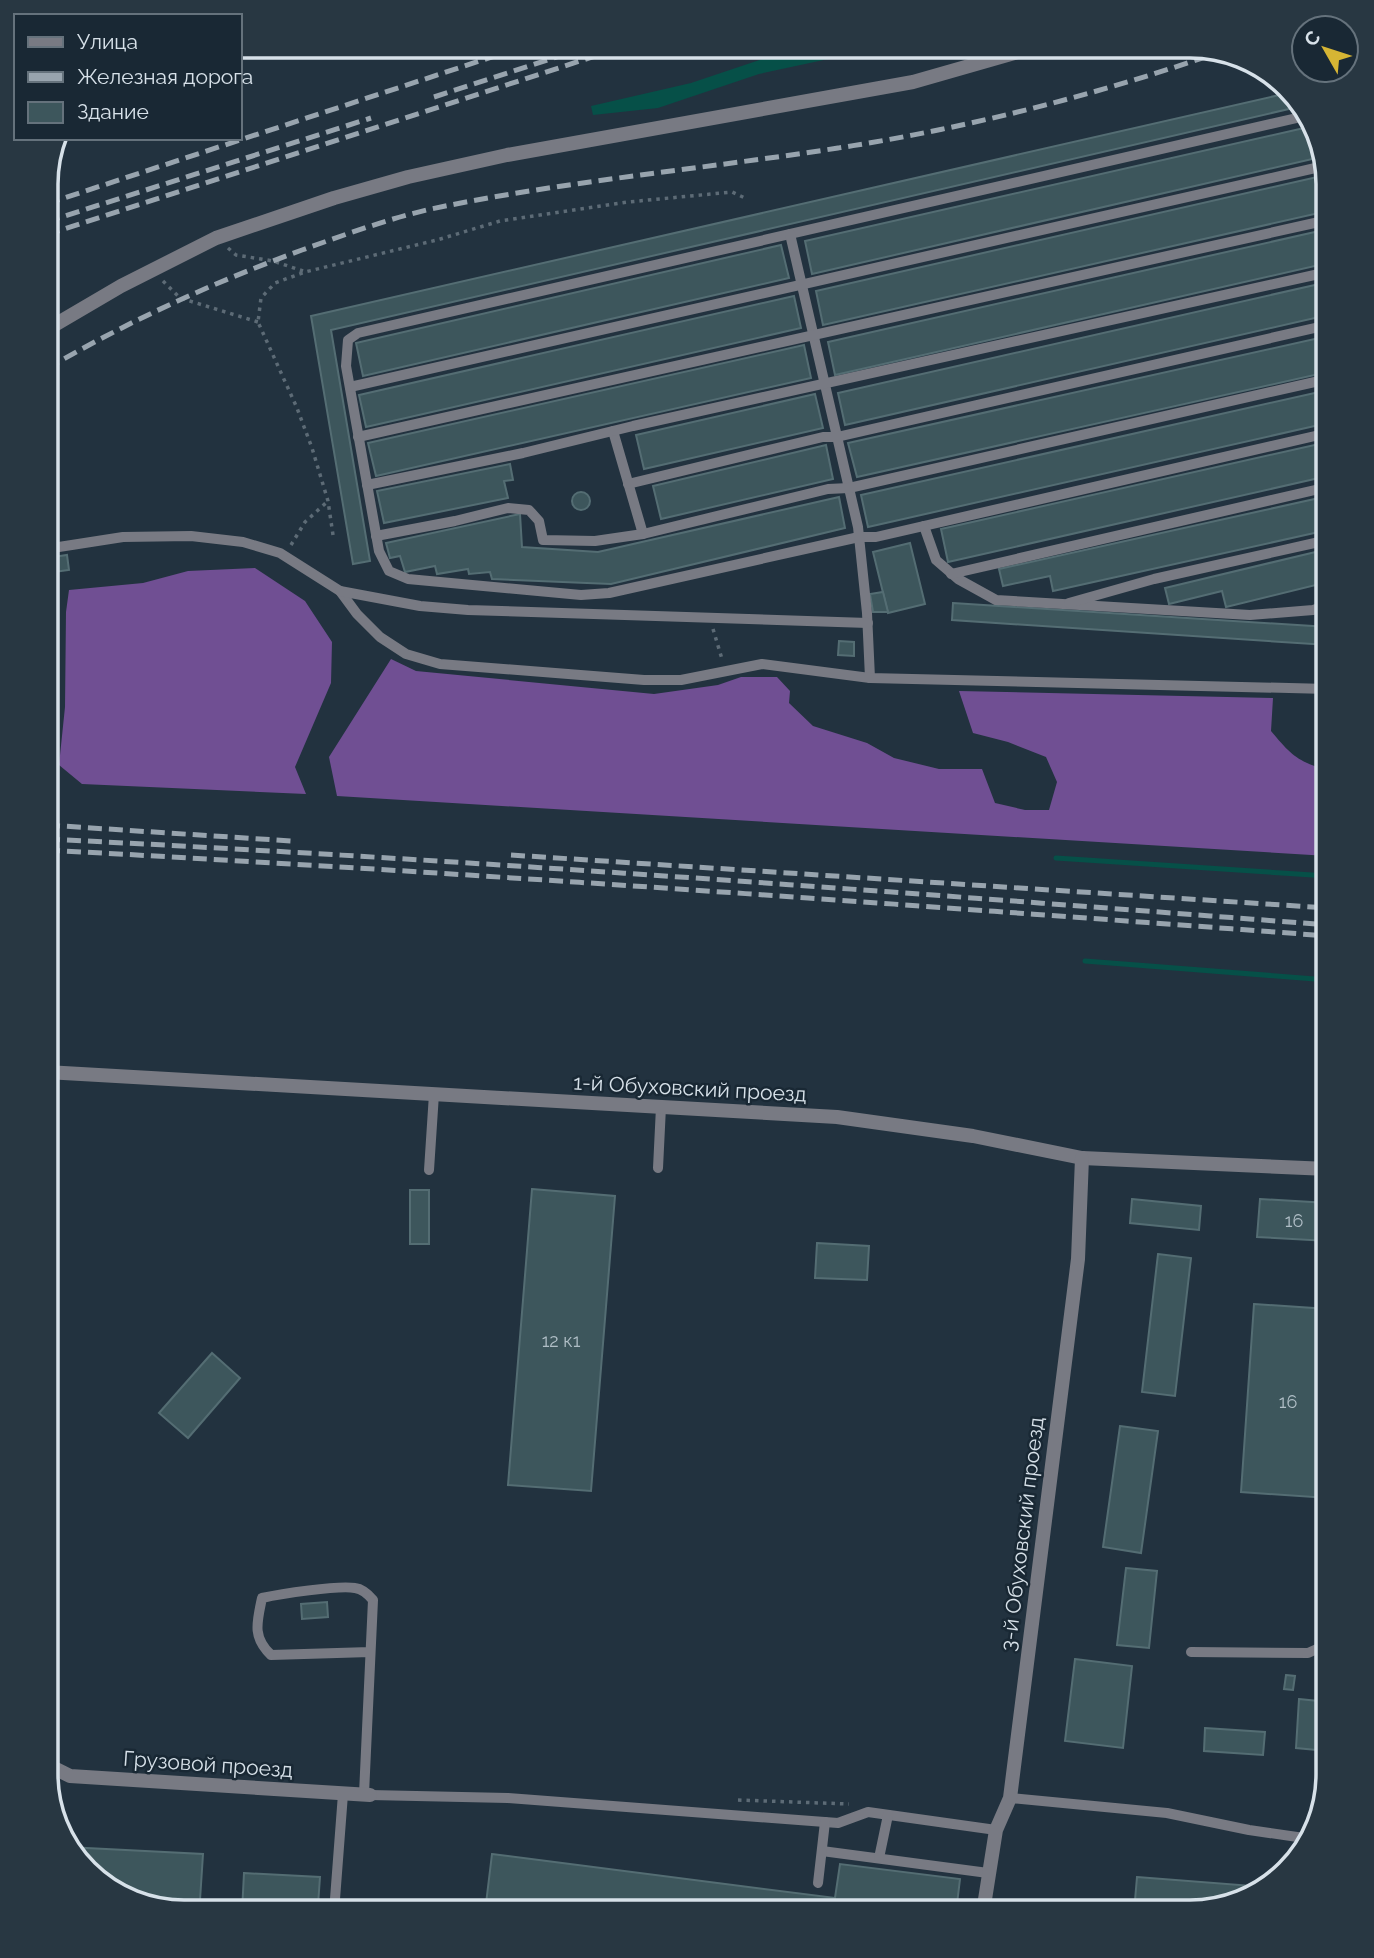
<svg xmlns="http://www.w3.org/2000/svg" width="1374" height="1958" viewBox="0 0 1374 1958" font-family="Raleway,sans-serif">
<rect width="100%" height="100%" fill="#22323f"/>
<!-- forest -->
<g fill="#704f93">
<polygon points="255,568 305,601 332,642 331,683 295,767 306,794 82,784 59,765 65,707 66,612 69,590 143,583 188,571"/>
<path d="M 391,659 L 416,671 L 654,694 L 718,685 L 741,677 L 777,677 L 790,691 L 789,703 L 813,726 L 867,743 L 894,758 L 939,769 L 982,769 L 995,803 L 1025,810 L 1049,810 L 1057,782 L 1046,757 L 1008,742 L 973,733 L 959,691 L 1273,698 L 1271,731 C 1291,755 1298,762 1328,770 L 1328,856 L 337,796 L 329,757 Z"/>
</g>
<!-- water -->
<polygon fill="#065048" points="801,46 862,46 833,58 759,74 658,108 593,115 591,106 691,83"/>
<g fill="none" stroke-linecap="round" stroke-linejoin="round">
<!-- stream -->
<g stroke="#065048" stroke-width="5">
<polyline points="1056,858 1328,876"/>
<polyline points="1085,961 1328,980"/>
</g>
</g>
<!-- building -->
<g fill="#3d565c" stroke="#546d73" stroke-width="2">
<polygon points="1288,93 1302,106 331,330 370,561 353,564 311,316"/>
<polygon points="1313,126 1321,157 812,274 805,241"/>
<polygon points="1326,175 1328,211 823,325 816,291"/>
<polygon points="1328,229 1328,263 835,375 828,342"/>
<polygon points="781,245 789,278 363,376 356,343"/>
<polygon points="1328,282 1328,315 845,425 838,393"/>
<polygon points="794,296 801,328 366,427 359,395"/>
<polygon points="1328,336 1328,372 857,477 848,443"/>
<polygon points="804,345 811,378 376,476 368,443"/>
<polygon points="1328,390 1328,423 868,527 861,495"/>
<polygon points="815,394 823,428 644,469 636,435"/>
<polygon points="1328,442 1328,476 948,562 941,529"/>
<polygon points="826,445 833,479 661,519 653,486"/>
<polygon points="510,464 513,480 504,481 508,498 384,523 377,491"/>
<circle cx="581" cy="501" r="9"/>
<polygon points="1328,496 1328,530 1053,591 1050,576 1003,586 999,569"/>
<polygon points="839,497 845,528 611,584 492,579 490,572 469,574 468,569 437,574 435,566 405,572 400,556 390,558 386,543 520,514 522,547 598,552"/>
<polygon points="910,543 925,604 888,613 873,552"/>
<polygon points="1328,549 1328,582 1226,607 1222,591 1169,604 1165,588"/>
<polygon points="67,555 69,570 46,573 46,558"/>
<polygon points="883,592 888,612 873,612 870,594"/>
<polygon points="953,603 1328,627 1328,645 952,620"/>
<polygon points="839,641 854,642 854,656 838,655"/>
<polygon points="532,1189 615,1196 591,1491 508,1485"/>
<rect x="410" y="1190" width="19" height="54"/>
<polygon points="1132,1199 1201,1206 1199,1230 1130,1223"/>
<polygon points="1260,1199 1328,1203 1328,1241 1257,1237"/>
<polygon points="817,1243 869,1246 867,1280 815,1278"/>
<polygon points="1158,1254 1191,1258 1175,1396 1142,1392"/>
<polygon points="1254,1304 1328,1309 1328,1498 1241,1492"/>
<polygon points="212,1353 240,1378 188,1438 159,1413"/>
<polygon points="1120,1426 1158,1431 1141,1553 1103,1547"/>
<polygon points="1126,1568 1157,1571 1149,1648 1117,1645"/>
<polygon points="327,1602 328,1617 302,1619 301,1604"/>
<polygon points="1075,1659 1132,1666 1123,1748 1065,1741"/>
<polygon points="1286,1675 1295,1676 1293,1690 1284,1689"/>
<polygon points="1299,1699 1328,1702 1327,1751 1296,1748"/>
<polygon points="1205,1728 1265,1732 1263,1755 1204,1751"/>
<polygon points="67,1847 203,1854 200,1900 135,1896 135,1900 114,1894"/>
<polygon points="492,1854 835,1898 840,1864 960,1879 956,1912 880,1912 859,1910 859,1912 485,1912"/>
<polygon points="244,1873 320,1877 318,1905 294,1904 293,1912 242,1912"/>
<polygon points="1137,1877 1266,1887 1260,1894 1191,1912 1134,1912"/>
</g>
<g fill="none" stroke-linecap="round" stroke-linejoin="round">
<!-- path -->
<g stroke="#5d6b76" stroke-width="3.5" stroke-dasharray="3.5 5" stroke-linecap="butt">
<polyline points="228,248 236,255 273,261 303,271"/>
<polyline points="163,281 180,298 258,322"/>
<polyline points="333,535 328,501 312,448 297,408 258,322 261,298 275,283 305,272 437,240 500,221 628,202 732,192 747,199"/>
<polyline points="291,545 305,522 328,501"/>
<polyline points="713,629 722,659"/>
<polyline points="738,1800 849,1804"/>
</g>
<!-- lane -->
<g stroke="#787a83" stroke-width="10">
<polyline points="1310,115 358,333 348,340 346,366 379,551 389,571 408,579 581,595 609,593 859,537 876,537 1328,433"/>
<polyline points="790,234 858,527 867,613 870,678"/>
<polyline points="350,387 1324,166"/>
<polyline points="613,431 643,534"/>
<polyline points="358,437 1328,220"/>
<polyline points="628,484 823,437 837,437 1328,325"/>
<polyline points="367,485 523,453 633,426 1328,272"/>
<polyline points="924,526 936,560 958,579 996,600 1250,615 1313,610 1328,605"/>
<polyline points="376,536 455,521 508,508 529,510 539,521 543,540 595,541 643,534 828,489 849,488 1328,379"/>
<polyline points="46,549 123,537 191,536 243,542 280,553 340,591 357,614 380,637 406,654 440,664 644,680 681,680 762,664 870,678 1328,689"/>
<polyline points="951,574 1328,487"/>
<polyline points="340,591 420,606 468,610 868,623"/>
<polyline points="1069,603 1154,579 1328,540"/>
<polyline points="658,1168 661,1107"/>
<polyline points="429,1170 434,1094"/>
<polyline points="1191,1652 1308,1653 1328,1644"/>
<path d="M 364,1794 L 373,1600 C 368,1594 363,1589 355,1588 C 338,1585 280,1594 262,1598 C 257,1622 252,1637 271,1655 L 370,1652"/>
<polyline points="370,1795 508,1798 838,1823 868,1812 996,1830"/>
<polyline points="1010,1798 1167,1813 1249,1830 1311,1839"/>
<polyline points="822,1851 988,1873"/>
<polyline points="879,1858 888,1815"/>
<polyline points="818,1883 825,1822"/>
<polyline points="334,1912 343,1794"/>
</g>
<!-- street -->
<g stroke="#787a83" stroke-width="14">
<polyline points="46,330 121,286 216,238 334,198 408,177 507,155 913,82 1039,46"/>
<polyline points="46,1072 837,1117 973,1136 1082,1158 1328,1169"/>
<polyline points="46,1764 70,1776 370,1795"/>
<polyline points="983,1912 996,1830 1010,1798 1078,1259 1082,1158"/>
</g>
<!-- rail -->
<g stroke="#98a4ae" stroke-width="5" stroke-dasharray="14 7" stroke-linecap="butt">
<polyline points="434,97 590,46"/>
<polyline points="46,204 525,46"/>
<polyline points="46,222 371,118"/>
<polyline points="46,235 626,46"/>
<path d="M 46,369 C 131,320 210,284 302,250 C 344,235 387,219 431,209 C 565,181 703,169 838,148 C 968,128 1096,95 1220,52"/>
<polyline points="46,825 291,841"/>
<path d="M 46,839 C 474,860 901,892 1328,925"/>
<path d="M 46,850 C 474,873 901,904 1328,936"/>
<polyline points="511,855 1328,908"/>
</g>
</g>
<g text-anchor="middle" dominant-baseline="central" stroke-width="5" stroke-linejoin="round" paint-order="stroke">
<!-- number labels -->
<g font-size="18" fill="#b0bec6">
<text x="1294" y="1220">16</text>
<text x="561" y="1340">12 к1</text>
<text x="1288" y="1401">16</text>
</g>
<!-- street labels -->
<g font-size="21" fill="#d7e1e9" stroke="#192834">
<text transform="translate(690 1088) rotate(3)">1-й Обуховский проезд</text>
<text transform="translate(1022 1534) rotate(-83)">3-й Обуховский проезд</text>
<text transform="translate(208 1764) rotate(4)">Грузовой проезд</text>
</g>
</g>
<!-- crop -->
<path d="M0 0H1374V1958H0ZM184 58H1190A126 126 0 0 1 1316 184V1774A126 126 0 0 1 1190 1900H184A126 126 0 0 1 58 1774V184A126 126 0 0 1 184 58Z" fill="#283742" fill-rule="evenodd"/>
<path fill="none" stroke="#d7e1e9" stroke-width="3.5" d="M184 58H1190A126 126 0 0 1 1316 184V1774A126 126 0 0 1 1190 1900H184A126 126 0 0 1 58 1774V184A126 126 0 0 1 184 58Z"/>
<!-- legend -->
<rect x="14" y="14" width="228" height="126" fill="#192834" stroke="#65727c" stroke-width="2"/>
<rect x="28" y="37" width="35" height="10" fill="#787a83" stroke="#65727c" stroke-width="2"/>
<text x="77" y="49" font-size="21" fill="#d7e1e9">Улица</text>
<rect x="28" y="72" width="35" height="10" fill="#98a4ae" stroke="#65727c" stroke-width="2"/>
<text x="77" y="84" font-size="21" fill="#d7e1e9">Железная дорога</text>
<rect x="28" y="102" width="35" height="21" fill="#3d565c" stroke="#65727c" stroke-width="2"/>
<text x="77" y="119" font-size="21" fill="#d7e1e9">Здание</text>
<!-- north arrow -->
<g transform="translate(1325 49) rotate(309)"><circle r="33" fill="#192834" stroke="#65727c" stroke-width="2"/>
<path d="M0-5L12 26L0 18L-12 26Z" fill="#d6b534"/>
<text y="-10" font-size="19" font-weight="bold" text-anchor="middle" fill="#d7e1e9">С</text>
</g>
</svg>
